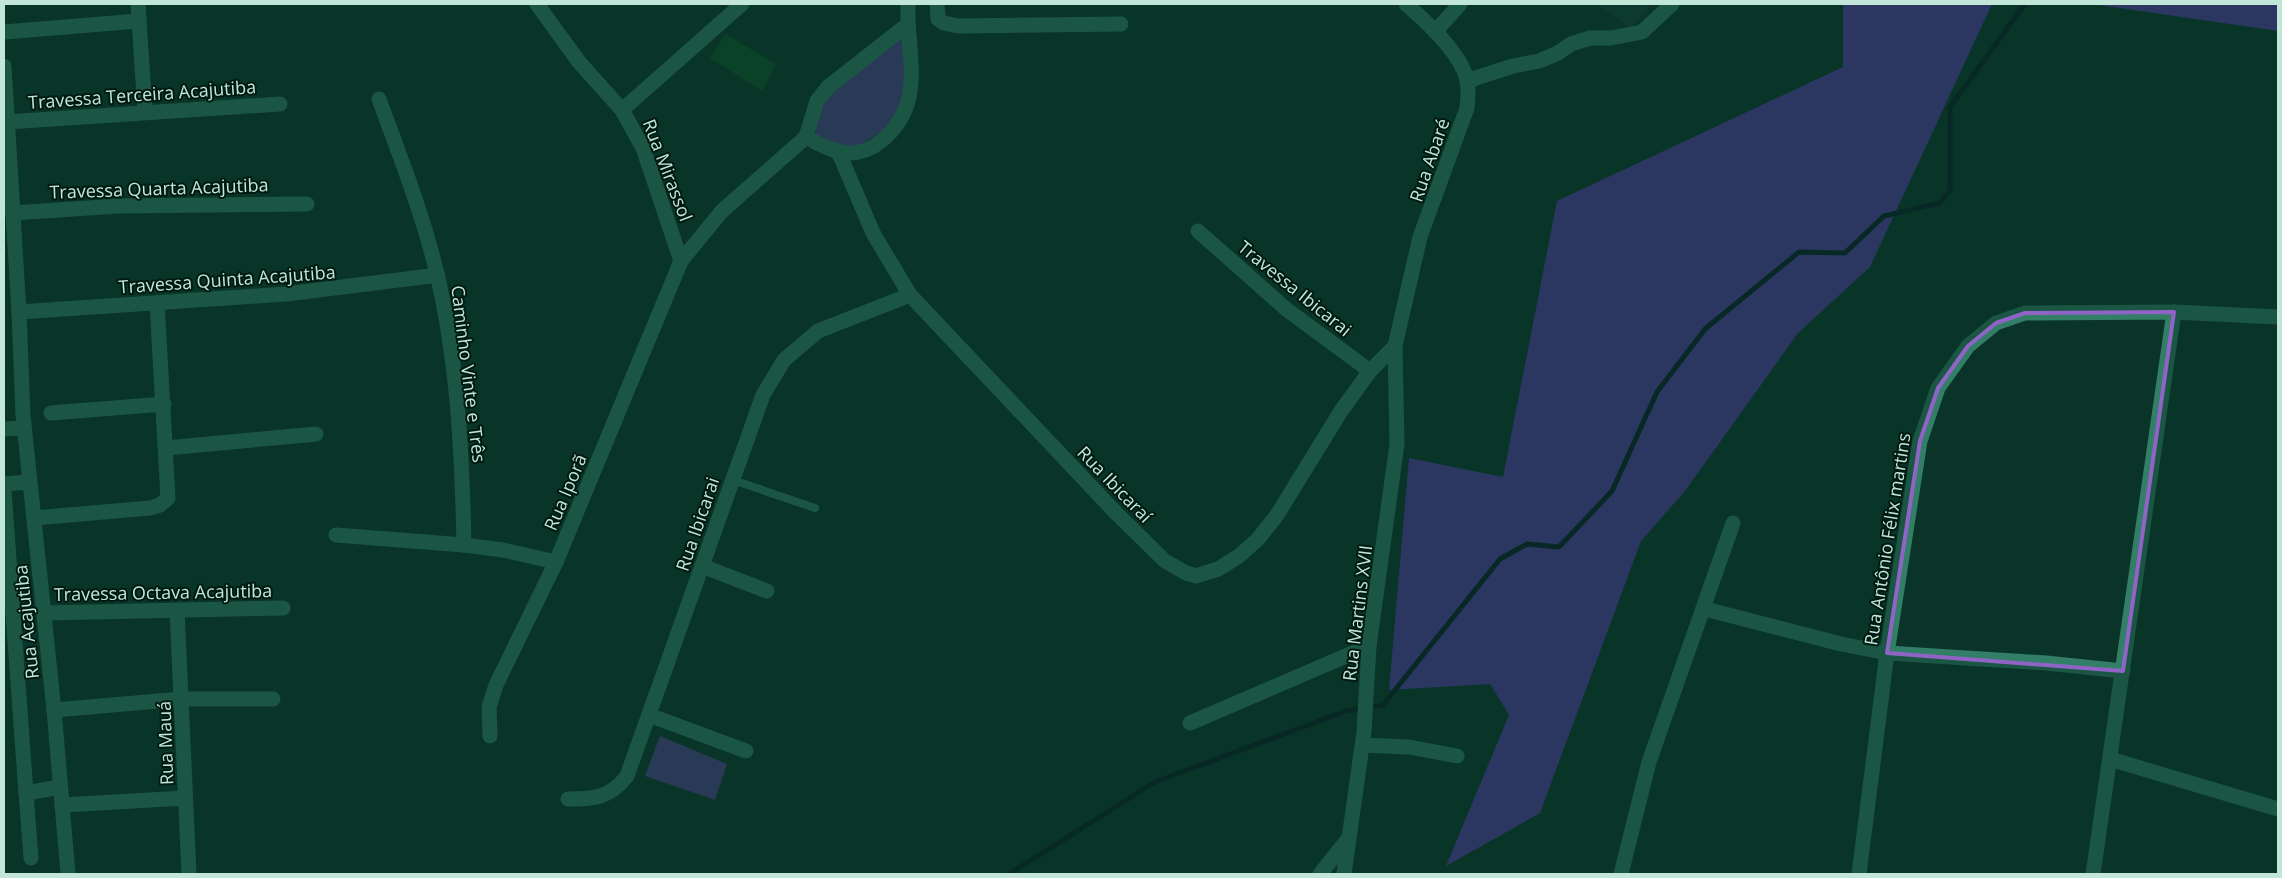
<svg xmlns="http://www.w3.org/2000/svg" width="2282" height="878" viewBox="0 0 2282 878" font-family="'Open Sans',sans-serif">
<rect width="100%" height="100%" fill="#0a3428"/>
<!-- built -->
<polygon fill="#134235" points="1597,4 1652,4 1631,28"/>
<!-- green -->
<g fill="#51408e">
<path d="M 911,20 L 907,100 L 882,132 L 834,160 C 813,139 813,133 818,103 Z"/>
<polygon points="660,736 727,764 715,800 645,776"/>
</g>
<!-- forest -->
<g fill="#573aa6">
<polygon points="1843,4 1992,4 1870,267 1798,333 1685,491 1641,541 1540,813 1446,866 1509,715 1490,684 1389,690 1409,458 1503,477 1557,201 1843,67"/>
<polygon points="2092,4 2278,4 2278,31"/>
</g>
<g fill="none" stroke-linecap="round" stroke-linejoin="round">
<!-- stream -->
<polyline stroke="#051a23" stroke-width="5" points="1009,874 1155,782 1346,711 1383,705 1500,559 1527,544 1559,547 1612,491 1657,392 1705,329 1799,252 1845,253 1884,216 1940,203 1950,190 1950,107 2025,4"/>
</g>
<!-- building -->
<polygon fill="#0a5226" points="725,34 776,64 762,91 710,58"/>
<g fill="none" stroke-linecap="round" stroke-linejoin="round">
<!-- lane -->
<polyline stroke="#327e67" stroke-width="8" points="733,480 815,508"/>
<!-- street -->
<g stroke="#327e67" stroke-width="15">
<polyline points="138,4 145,112"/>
<polyline points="537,4 579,62 622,110 643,148 681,261"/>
<polyline points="937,4 938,19 944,23 958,26 1121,24"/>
<polyline points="4,32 138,21"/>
<polyline points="1435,32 1460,4"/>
<polyline points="1467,81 1513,66 1539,61 1558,53 1571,44 1590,38 1611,38 1642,32 1672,4"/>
<path d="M 379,99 C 400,157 423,214 437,274 C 458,363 462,454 464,545"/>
<polyline points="622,110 742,4"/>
<polyline points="7,122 280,104"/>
<path d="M 806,137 C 830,151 855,162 880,142 C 928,104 906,55 908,4"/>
<polyline points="839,153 873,233 910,295 1116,513 1165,561 1186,573 1196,576 1218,569 1239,556 1258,539 1277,515 1341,411 1370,371 1395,346"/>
<polyline points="12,213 119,206 307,204"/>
<polyline points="1198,231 1286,309 1370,371"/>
<polyline points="19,312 286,294 438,275"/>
<polyline points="51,413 164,404"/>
<polyline points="4,429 24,428"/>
<polyline points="166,448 316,434"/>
<polyline points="4,484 29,482"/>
<polyline points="4,490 26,793 60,787"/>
<polyline points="34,518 150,508 160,505 168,498 157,303"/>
<polyline points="336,535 464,545 503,550 556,562"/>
<polyline points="702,566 767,591"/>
<polyline points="1705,609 1841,644 1887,653 2046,663 2123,671"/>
<polyline points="177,610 189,874"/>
<polyline points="44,613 283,608"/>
<polyline points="54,710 182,699 273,699"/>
<polyline points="649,715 746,751"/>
<polyline points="1190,723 1369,646"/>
<polyline points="490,736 489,707 496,685 556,562 681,261 722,211 806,137 817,101 828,87 907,25"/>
<polyline points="1363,745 1409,747 1457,756"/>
<polyline points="2110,759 2278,809"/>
<polyline points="26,793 31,858"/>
<path d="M 568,799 C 595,799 610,798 627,776 L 763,395 L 784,360 L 818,331 L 910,295"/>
<polyline points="62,805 185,798"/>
<polyline points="1621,874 1649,762 1733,523"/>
<polyline points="1859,874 1887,653 1920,441 1938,388 1968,346 1996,323 2025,313 2174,312 2278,317"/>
<polyline points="2093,874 2174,312"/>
</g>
<!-- secondary -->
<g stroke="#327e67" stroke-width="15">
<polyline points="4,66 19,312 23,415 54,710 68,874"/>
<polyline points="1320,874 1348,839"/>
<path d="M 1344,874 L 1364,732 L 1369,646 L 1397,444 L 1395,346 L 1420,237 L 1467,108 C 1468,99 1469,89 1467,80 C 1461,53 1427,22 1406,4"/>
</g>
</g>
<!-- marked area -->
<path d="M0 0H2282V878H0ZM 2174,312 L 2123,671 L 1887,653 L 1920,441 L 1938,388 L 1968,346 L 1996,323 L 2025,313 Z" fill="#0a3428" fill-opacity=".55" fill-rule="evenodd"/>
<path fill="none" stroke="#9064c6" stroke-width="4" stroke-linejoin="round" d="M 2174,312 L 2123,671 L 1887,653 L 1920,441 L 1938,388 L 1968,346 L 1996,323 L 2025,313 Z"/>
<g text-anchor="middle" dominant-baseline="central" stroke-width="4" stroke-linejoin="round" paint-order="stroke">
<!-- street labels -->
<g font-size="18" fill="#c2e6d8" stroke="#001a12">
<text transform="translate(142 94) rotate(-4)">Travessa Terceira Acajutiba</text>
<text transform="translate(1429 160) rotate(-71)">Rua Abaré</text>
<text transform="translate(668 170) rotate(69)">Rua Mirassol</text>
<text transform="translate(159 188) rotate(-2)">Travessa Quarta Acajutiba</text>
<text transform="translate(227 279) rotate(-4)">Travessa Quinta Acajutiba</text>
<text transform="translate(1295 288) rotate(39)">Travessa Ibicarai</text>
<text transform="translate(469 374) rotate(83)">Caminho Vinte e Três</text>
<text transform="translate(1115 484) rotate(46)">Rua Ibicaraí</text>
<text transform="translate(565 492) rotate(-67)">Rua Iporã</text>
<text transform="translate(697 524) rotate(-71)">Rua Ibicarai</text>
<text transform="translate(1887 539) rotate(-81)">Rua Antônio Félix martins</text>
<text transform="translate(163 592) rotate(-1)">Travessa Octava Acajutiba</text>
<text transform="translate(1357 613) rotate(-83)">Rua Martins XVII</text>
<text transform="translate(26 622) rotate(-96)">Rua Acajutiba</text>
<text transform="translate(165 743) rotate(-92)">Rua Mauá</text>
</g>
</g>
<!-- border -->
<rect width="2282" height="878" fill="none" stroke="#c2e6d8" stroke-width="10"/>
</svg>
